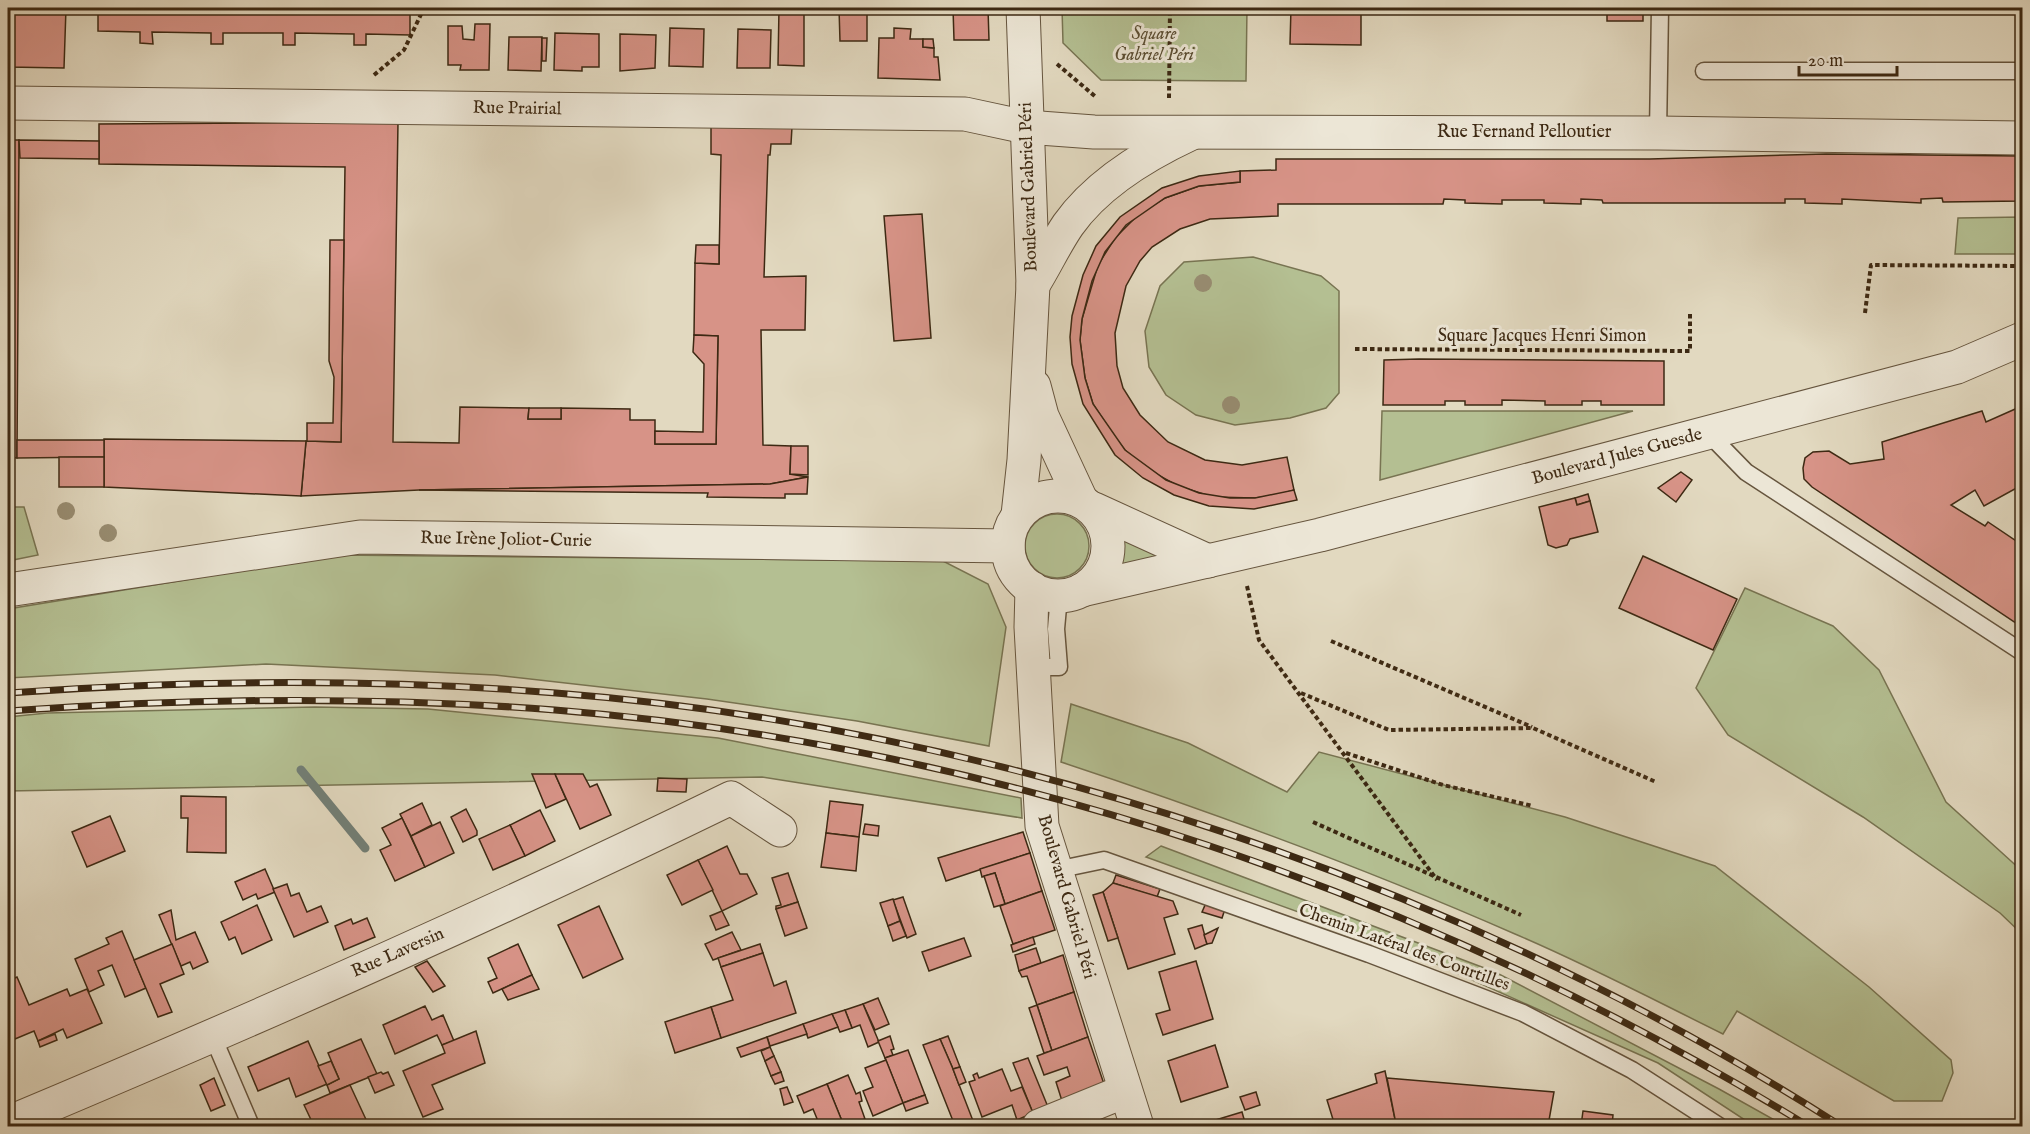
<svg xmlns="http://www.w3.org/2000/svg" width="2030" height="1134" viewBox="0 0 2030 1134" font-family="'IM FELL English',serif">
<rect width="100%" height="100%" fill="#e2d9c0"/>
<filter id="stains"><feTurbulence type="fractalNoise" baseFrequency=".00333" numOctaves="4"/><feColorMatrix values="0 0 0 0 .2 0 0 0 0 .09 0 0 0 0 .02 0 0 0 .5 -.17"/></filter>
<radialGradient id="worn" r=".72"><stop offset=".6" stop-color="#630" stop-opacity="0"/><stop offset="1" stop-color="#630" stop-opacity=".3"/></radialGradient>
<!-- green -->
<g fill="#b4bf92" stroke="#787452" stroke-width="1.5">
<polygon points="1062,8 1247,8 1246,81 1101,80 1063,43"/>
<polygon points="2022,217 2022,254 1955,254 1958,218"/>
<polygon points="1253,257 1321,276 1339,291 1339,393 1326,408 1290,418 1235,425 1196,415 1166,395 1149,367 1145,331 1160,286 1184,262"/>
<polygon points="1382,411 1633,411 1380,480"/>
<polygon points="8,507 24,507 38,555 8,561"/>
<circle cx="1057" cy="546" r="32"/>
<polygon points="1122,530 1180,561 1118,570"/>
<polygon points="337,555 943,561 988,584 1006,627 989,746 857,721 707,699 495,675 266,664 8,678 8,609"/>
<polygon points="1745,588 1833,626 1879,670 1946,802 2022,871 2022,934 2000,913 1863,817 1728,735 1696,688"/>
<path d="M 1071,704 L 1188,743 L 1287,792 L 1319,752 L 1565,817 L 1715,866 L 1869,987 L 1951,1060 L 1953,1073 L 1942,1101 L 1894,1101 L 1737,1011 L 1723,1034 C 1654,1000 1586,964 1515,934 C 1367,869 1215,813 1061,762 Z"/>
<polygon points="315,707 428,709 718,738 1021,798 1022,818 762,777 8,791 8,717 47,713"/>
<polygon points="1161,846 1495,972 1719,1089 1785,1126 1754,1126 1658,1063 1412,953 1146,857"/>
</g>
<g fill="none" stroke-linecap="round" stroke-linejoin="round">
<!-- stream -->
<polyline stroke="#727f77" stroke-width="9" points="301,770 365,848"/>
</g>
<!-- building -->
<g fill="#d79387" stroke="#3d2913" stroke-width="1.5">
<polygon points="8,8 66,8 64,68 8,67"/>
<polygon points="98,8 410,8 410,35 366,34 366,45 354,45 354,34 295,33 295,45 283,45 283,33 223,33 223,44 211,44 211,33 152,32 153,44 140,43 140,32 98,31"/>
<polygon points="779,8 804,8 804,66 778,65"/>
<polygon points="839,8 867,8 867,41 840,41"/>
<polygon points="953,8 988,8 989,40 954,40"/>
<polygon points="1291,8 1361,8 1361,45 1290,44"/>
<rect x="1607" y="8" width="36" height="13"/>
<polygon points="475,24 490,24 489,70 460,70 461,65 448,65 448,26 462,26 463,39 474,40"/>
<polygon points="670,28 704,29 703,67 669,66"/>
<polygon points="894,28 911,29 910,39 923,39 923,47 934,48 934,57 938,57 940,80 878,78 879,38 894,38"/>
<polygon points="738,29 771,30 770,68 737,68"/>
<polygon points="555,33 599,34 599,67 582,67 582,71 554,70"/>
<polygon points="620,34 656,35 655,68 620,71"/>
<polygon points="509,37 542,37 541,71 508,70"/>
<polygon points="542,38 547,38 546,61 542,61"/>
<polygon points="923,39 933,39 934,48 923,47"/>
<polygon points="398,122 393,442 459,443 460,407 529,408 528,419 561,419 561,408 630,409 630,420 655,420 655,444 716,444 718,336 694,335 695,263 719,264 721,155 711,154 711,126 792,127 791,144 771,144 770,155 768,155 764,277 806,276 805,330 761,330 763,445 791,446 790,474 808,477 770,484 419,490 301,496 306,441 341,442 345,167 99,164 99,124"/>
<polygon points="8,140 19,140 17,458 8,457"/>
<polygon points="19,140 99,141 99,159 20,158"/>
<polygon points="1826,154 2022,156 2022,201 1943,202 1942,198 1921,199 1921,203 1842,199 1842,204 1805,203 1805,199 1785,199 1785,203 1603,203 1602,200 1581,199 1581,204 1544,203 1544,200 1502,200 1502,204 1465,203 1465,200 1444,199 1443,204 1278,204 1278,216 1210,219 1180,229 1152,247 1140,261 1126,286 1115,333 1117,366 1123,388 1140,415 1168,442 1205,460 1242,465 1287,457 1294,490 1277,495 1255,498 1213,497 1178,486 1149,470 1125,450 1114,436 1093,404 1085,378 1080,340 1082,319 1098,265 1115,238 1140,213 1165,198 1199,186 1240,182 1240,171 1276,170 1276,159 1650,159"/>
<polygon points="1240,171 1240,182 1199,186 1165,198 1126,225 1105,252 1092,281 1082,319 1080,340 1085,378 1093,404 1125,450 1166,480 1199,493 1230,498 1255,498 1294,490 1297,500 1254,509 1209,506 1174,495 1143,478 1115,455 1083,404 1072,364 1070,337 1072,316 1083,275 1096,246 1120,217 1162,188 1199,176"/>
<polygon points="922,214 931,338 894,341 884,216"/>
<polygon points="330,240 344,240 341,442 307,441 307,423 333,423 334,377 329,361"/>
<polygon points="696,245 719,245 719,264 695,263"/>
<polygon points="694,335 718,336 716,444 655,444 655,431 703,432 704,364 693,352"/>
<polygon points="1419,359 1664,361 1664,405 1601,405 1601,401 1582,401 1582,405 1545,405 1545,401 1502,400 1502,405 1465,405 1465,401 1445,401 1445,405 1383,405 1384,360"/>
<polygon points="2022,406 2022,485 1984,506 1975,490 1951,505 1985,526 1988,522 2022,545 2022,627 1812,487 1804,479 1803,468 1805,458 1813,452 1829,451 1850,464 1884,459 1882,442 1982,411 1986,422"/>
<polygon points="529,408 561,408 561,419 528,419"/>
<polygon points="104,439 306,441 301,496 104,487"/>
<polygon points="17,440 104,440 104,457 17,458"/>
<polygon points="791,446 808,446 808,475 790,474"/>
<rect x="59" y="457" width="45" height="30"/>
<polygon points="1681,472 1692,480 1676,502 1658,488"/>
<polygon points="808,477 807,494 785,494 785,498 707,497 708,493 419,490 770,484"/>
<polygon points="1588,494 1590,501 1577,505 1575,498"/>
<polygon points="1575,498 1577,505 1590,501 1598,532 1570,539 1567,545 1556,548 1548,545 1539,507"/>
<polygon points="1643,556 1737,599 1713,650 1619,608"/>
<polygon points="532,774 555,774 566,799 546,808"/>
<polygon points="555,774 583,774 590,787 597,784 611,815 580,829"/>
<polygon points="658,778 687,779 686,792 657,791"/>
<polygon points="181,796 226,797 226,853 187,852 188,818 181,818"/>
<polygon points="830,801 863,805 859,837 826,833"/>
<polygon points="422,803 432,825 411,836 400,814"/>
<polygon points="466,809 477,831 477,835 463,842 451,817"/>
<polygon points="540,810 555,841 525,856 510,825"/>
<polygon points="110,816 125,851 87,867 72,832"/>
<polygon points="402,818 425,867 395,881 380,850 391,845 382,828"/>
<polygon points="440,822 454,853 425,867 411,836"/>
<polygon points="865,824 879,826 878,836 863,834"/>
<polygon points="510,825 525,856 493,870 479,839"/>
<polygon points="1023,832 1030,853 946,881 938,858"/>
<polygon points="826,833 859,837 856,871 821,867"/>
<polygon points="727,846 740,874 747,874 757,894 722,911 698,860"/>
<polygon points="1030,853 1042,891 1005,904 995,873 982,877 980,869"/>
<polygon points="698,860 713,890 682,905 667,875"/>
<polygon points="265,869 275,892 258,899 256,894 243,900 235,882"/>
<polygon points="788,873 798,902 776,909 776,906 781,905 772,878"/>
<polygon points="995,873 1005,904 994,907 984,876"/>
<polygon points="1116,875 1160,889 1157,897 1113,883"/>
<polygon points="1113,883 1173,901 1178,914 1164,918 1175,954 1128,969 1103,892"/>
<polygon points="287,884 291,896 299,893 307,912 321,906 328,922 294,937 273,889"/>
<polygon points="1042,891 1055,930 1013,944 1000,906"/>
<polygon points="1103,892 1118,938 1108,941 1093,895"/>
<polygon points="903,897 916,934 907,938 893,900"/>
<polygon points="893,899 900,921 888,926 880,903"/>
<polygon points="798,902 807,928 785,936 776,909"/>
<polygon points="1206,903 1225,909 1222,918 1202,912"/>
<polygon points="257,905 272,940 242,954 235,937 229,940 221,922"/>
<polygon points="599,906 623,959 583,978 558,925"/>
<polygon points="171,910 176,940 195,932 208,962 193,969 190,962 181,966 159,915"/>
<polygon points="722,911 729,925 716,930 710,916"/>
<polygon points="367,918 375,937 344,950 335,926 351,919 353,924"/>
<polygon points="900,921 906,936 893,941 888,926"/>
<polygon points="1202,925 1207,944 1195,949 1188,929"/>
<polygon points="1218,928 1212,943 1207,944 1204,935"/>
<polygon points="122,931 146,988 125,997 112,965 98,971 104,985 89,992 75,959 109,944 106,938"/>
<polygon points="732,932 741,950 713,960 705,944"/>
<polygon points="1033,937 1035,944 1013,952 1011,945"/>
<polygon points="964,938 971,956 929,971 922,952"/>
<polygon points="172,944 184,974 160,984 172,1012 158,1017 134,960"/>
<polygon points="518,944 532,975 493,993 488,982 497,978 488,958"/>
<polygon points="760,944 763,953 721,967 718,958"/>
<polygon points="1036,948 1041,963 1019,971 1015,955"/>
<polygon points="763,953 774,986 786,981 796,1013 721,1038 711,1007 733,1000 721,967"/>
<polygon points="1063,955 1074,992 1037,1005 1027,976 1022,977 1019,971"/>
<polygon points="427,961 445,986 433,992 415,967"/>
<polygon points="1196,961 1213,1019 1163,1035 1156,1014 1170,1010 1159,972"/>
<polygon points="532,975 539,989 508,1000 502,989"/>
<polygon points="17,977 29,1005 67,989 70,996 87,989 102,1023 67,1038 63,1029 38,1041 34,1031 15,1039 8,1023 8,981"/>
<polygon points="1074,992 1088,1037 1052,1051 1037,1005"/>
<polygon points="878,998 889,1024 875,1030 863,1004"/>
<polygon points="863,1004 879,1042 868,1047 860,1025 852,1028 845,1010"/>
<polygon points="1037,1005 1052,1051 1044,1053 1029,1008"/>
<polygon points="425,1006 432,1020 443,1015 454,1041 442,1045 437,1035 395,1054 383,1025"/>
<polygon points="711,1007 721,1038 675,1053 665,1022"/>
<polygon points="845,1010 852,1028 840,1032 832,1014"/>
<polygon points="832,1014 838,1027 808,1038 803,1024"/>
<polygon points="803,1024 807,1034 770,1046 767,1037"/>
<polygon points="476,1031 485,1063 432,1085 443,1109 423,1117 403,1071 445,1053 442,1045"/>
<polygon points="55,1034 57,1040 40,1047 38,1041"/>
<polygon points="890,1036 894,1049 891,1050 893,1055 885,1058 878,1041"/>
<polygon points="948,1036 960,1067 953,1069 940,1039"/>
<polygon points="767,1037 770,1047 741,1057 737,1048"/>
<polygon points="1088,1037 1104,1084 1062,1101 1056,1082 1070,1076 1067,1067 1044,1075 1037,1056"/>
<polygon points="361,1039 377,1074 330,1093 327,1085 339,1079 328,1053"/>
<polygon points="940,1039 953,1069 975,1126 955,1126 923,1045"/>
<polygon points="308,1041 327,1084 296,1097 289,1078 258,1091 248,1067"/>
<polygon points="1215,1045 1228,1087 1181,1102 1168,1061"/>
<polygon points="770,1047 774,1056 765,1061 761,1051"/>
<polygon points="908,1050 925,1095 903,1103 885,1058"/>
<polygon points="774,1056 781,1072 771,1076 765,1061"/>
<polygon points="1028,1058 1048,1107 1033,1113 1013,1063"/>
<polygon points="886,1060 903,1103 873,1116 863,1091 873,1087 865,1068"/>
<polygon points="331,1061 339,1079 327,1085 318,1066"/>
<polygon points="960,1067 966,1082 959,1085 953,1069"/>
<polygon points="1002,1069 1011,1091 1022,1087 1033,1113 1017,1120 1012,1105 982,1117 969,1082 975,1080 973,1075 977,1073 979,1078"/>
<polygon points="1385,1071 1396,1124 1335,1126 1327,1100 1377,1083 1375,1074"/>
<polygon points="381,1072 383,1074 388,1072 394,1085 375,1093 368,1077"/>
<polygon points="781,1072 784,1081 775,1084 771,1076"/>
<polygon points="848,1075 856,1094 860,1092 862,1101 859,1102 865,1119 844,1126 827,1084"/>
<polygon points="214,1078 225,1105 211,1111 200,1085"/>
<polygon points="1387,1078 1554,1092 1548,1126 1390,1126 1396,1124"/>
<polygon points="827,1084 844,1126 820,1126 813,1109 804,1113 797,1096"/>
<polygon points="350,1085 369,1126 314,1126 304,1105"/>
<polygon points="787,1087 793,1102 784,1105 780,1089"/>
<polygon points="1256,1092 1260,1105 1245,1110 1240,1097"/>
<polygon points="925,1095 928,1103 906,1111 903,1103"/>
<polygon points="1583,1111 1613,1115 1612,1126 1581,1126"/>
<polygon points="1242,1112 1246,1126 1199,1125"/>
</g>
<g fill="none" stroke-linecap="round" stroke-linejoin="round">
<!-- service casing -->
<g stroke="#66553e" stroke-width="19">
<g id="service">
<polyline points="1704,71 2022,71"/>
<polyline points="1658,133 1660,8"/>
<polyline points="1708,433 1746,472 2022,652"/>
<polyline points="1032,667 1059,667 1056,629 1059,596"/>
<polyline points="1056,870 1104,860 1369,954 1523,1013 1632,1070 1719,1126"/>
<polyline points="213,1037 251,1126"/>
</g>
</g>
<!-- minor casing -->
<g stroke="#66553e" stroke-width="35">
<g id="minor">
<polyline points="8,103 965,114 1026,127 1094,132 1658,133 2022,138"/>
<path d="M 1033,285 C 1045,266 1055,244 1068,225 C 1097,184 1145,155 1190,134"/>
<polyline points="1034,386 1042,416 1081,500"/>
<circle cx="1058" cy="546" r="50"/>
<polyline points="1094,509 1208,561"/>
<polyline points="1018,515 1024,460 1033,285 1023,8"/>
<polyline points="1032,588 1031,627 1042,826 1137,1126"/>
<polyline points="8,590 360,537 1008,546"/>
<polyline points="1082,590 1320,535 1957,367 2022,339"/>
<path d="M 8,1123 C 251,1021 493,914 731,798 L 780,830"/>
<polyline points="1039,1126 1125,1091"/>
</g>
</g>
<!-- path -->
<g stroke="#3d2913" stroke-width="4" stroke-dasharray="4.5 3" stroke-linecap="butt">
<polyline points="1057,64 1097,98"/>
<polyline points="374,75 404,50 424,8"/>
<polyline points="1169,98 1170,8"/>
<polyline points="1865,313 1871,265 2022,266"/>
<polyline points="1355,349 1690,351 1690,312"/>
<polyline points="1247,586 1259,640 1437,880"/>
<polyline points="1331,641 1532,727"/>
<polyline points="1301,693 1389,730 1533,728 1656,782"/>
<polyline points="1346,753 1443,785 1533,806"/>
<polyline points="1313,822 1521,915"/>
</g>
<!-- service -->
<use href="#service" stroke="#ece6d6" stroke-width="16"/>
<!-- minor -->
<use href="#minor" stroke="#ece6d6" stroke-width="33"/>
<!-- rail casing -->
<g stroke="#3d2913" stroke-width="7">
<g id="rail">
<path d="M 8,693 C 191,680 373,678 556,693 C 1001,728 1466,886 1841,1126"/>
<path d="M 8,711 C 190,698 372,696 555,710 C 996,745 1431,895 1808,1126"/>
</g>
</g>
<!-- rail -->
<use href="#rail" stroke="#ece6d6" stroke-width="4.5" stroke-dasharray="14" stroke-linecap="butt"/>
</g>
<!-- trees -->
<g fill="#988d72">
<circle cx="1203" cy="283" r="9"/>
<circle cx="1231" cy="405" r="9"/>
<circle cx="66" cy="511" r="9"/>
<circle cx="108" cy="533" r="9"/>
</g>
<g text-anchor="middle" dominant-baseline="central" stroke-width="6" stroke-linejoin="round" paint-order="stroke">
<!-- park labels -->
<g font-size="18" font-style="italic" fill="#5b4e33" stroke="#ece6d6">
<text x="1154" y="34">Square<tspan x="1154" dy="21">Gabriel Péri</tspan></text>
</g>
<!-- street labels -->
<g font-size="18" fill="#3d2913" stroke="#ece6d6">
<text transform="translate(517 109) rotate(1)">Rue Prairial</text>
<text x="1524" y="132">Rue Fernand Pelloutier</text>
<text transform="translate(1029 187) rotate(-92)">Boulevard Gabriel Péri</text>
<text x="1542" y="336">Square Jacques Henri Simon</text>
<text transform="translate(1617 457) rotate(-15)">Boulevard Jules Guesde</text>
<text transform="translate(506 540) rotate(1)">Rue Irène Joliot-Curie</text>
<text transform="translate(1066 897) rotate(74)">Boulevard Gabriel Péri</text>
<text transform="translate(1404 948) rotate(20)">Chemin Latéral des Courtilles</text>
<text transform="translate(398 953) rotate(-24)">Rue Laversin</text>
</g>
</g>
<!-- margin -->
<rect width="2030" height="1134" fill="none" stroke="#e2d9c0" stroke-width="30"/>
<rect x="9" y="9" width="2012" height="1116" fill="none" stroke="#3d2913" stroke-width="3"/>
<rect x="15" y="15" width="2000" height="1104" fill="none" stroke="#3d2913" stroke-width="1.5"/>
<!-- scale -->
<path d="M1799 66v9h98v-9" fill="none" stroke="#3d2913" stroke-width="3"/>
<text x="1808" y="66" font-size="18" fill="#3d2913" stroke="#ece6d6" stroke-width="4.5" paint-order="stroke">20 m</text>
<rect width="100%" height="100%" filter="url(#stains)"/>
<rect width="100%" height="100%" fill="url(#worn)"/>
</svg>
